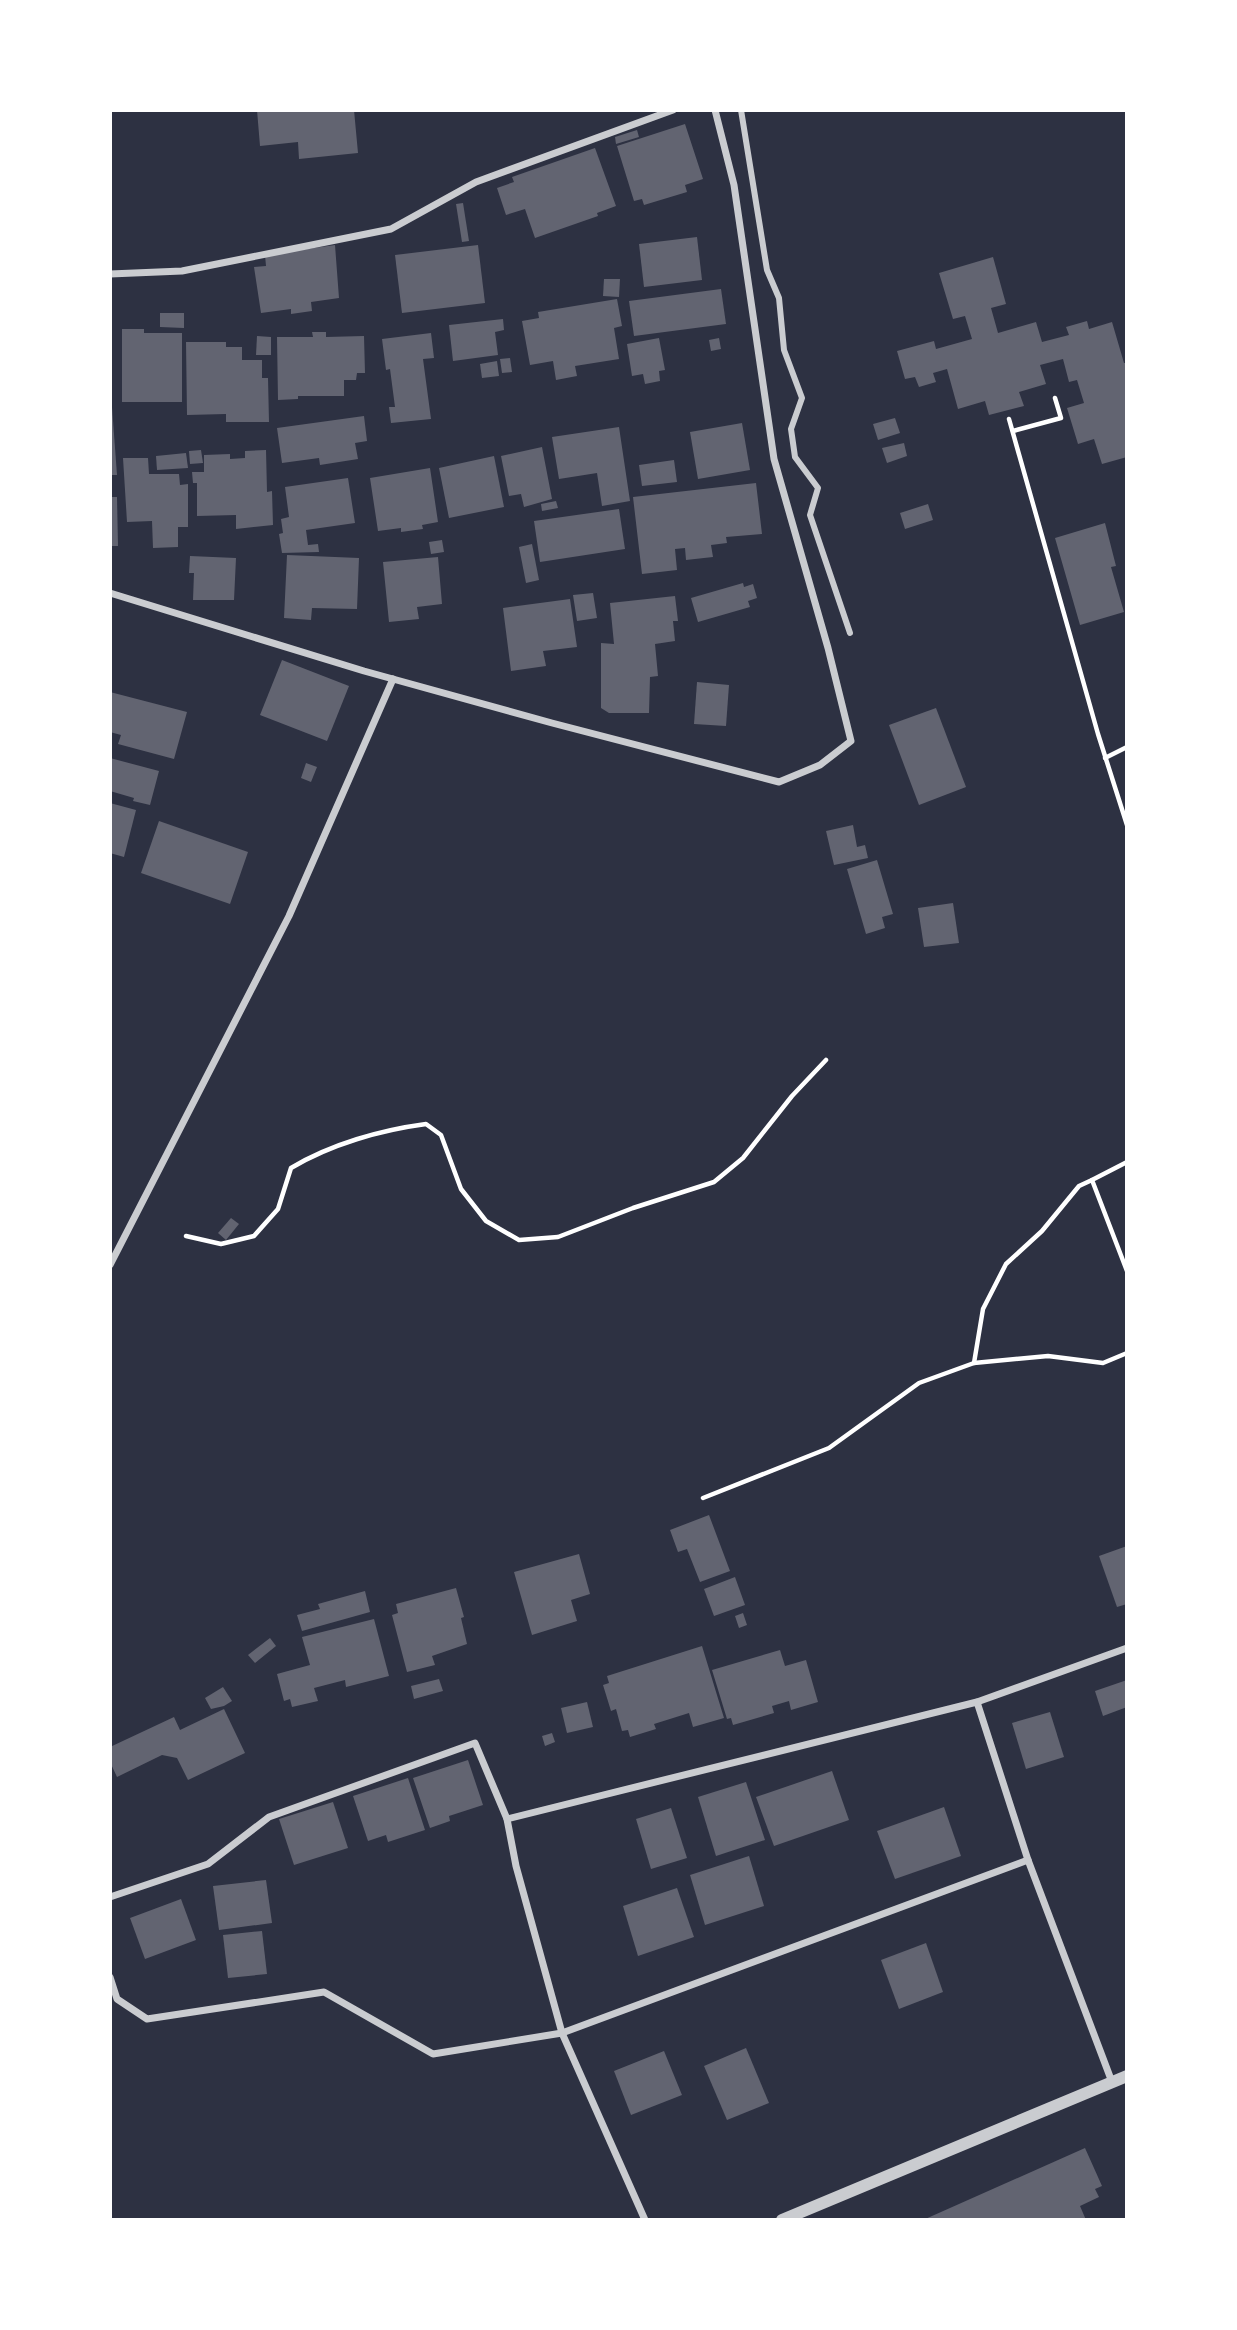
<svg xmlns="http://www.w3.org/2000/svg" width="1237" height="2330" viewBox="0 0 1237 2330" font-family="'Public Sans',sans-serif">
<rect width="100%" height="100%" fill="#2d3142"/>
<!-- building -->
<g fill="#626471">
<polygon points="257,110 354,110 358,153 299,159 298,142 260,146"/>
<polygon points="685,124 703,179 685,185 687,192 644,205 642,199 634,201 617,146"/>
<polygon points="637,130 639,137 616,144 615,137"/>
<polygon points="595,148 616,206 597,213 598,216 535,238 525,209 506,215 497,188 514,182 512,177"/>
<polygon points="463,203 469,241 462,242 456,204"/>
<polygon points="697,237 702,280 644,287 639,244"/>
<polygon points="335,245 339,298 311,302 312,311 291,314 291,309 261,313 254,267 266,266 265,255"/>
<polygon points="478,245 485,303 402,313 395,255"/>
<polygon points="993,257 1006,304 991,308 998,333 1036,322 1042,342 1069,335 1066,327 1087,321 1089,329 1112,322 1124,363 1127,363 1127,457 1102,464 1094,439 1078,444 1067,408 1084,403 1077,380 1069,382 1063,359 1040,365 1046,384 1019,392 1024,406 989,415 985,401 958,409 947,369 933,373 936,382 919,387 915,377 905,379 897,351 934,341 936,349 972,339 965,316 953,319 939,273"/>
<polygon points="604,279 620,279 619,297 603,296"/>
<polygon points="721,289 726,324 634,336 629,301"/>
<polygon points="617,299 622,326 614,328 619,359 575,366 577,376 556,380 553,361 530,365 522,321 539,318 538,312"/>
<polygon points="160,313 184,313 184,328 160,327"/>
<polygon points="503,319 504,330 495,332 498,355 453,361 449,325"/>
<polygon points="122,329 144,329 144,333 182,333 182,402 122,402"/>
<polygon points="312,332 326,332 326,337 364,336 365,373 357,373 356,380 344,380 344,396 298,396 298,399 278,400 277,337 313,337"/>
<polygon points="431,333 434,358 423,359 431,419 391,423 389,407 395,407 390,369 386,370 382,339"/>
<polygon points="257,336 271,337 271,355 256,355"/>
<polygon points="659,338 665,370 659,371 660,381 645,384 643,374 632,376 627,344"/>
<polygon points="719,338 721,349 711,351 709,340"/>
<polygon points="186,342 226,342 226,347 242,347 242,360 262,360 262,378 268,378 269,422 226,422 226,414 187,415"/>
<polygon points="510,358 512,372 502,373 500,359"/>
<polygon points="497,361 499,376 482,378 480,364"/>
<polygon points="110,407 112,407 117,475 110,475"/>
<polygon points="364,416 367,441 355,443 358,459 320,465 319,458 282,463 277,428"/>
<polygon points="895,418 900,433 878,440 873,424"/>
<polygon points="742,423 750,470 698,479 690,432"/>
<polygon points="619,427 630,501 602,506 597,473 559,479 552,437"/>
<polygon points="904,443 907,456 887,463 882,448"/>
<polygon points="542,447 552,499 524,507 521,494 509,496 501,456"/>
<polygon points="201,450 203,463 190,464 189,451"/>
<polygon points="266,450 267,492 272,491 273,525 236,529 236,515 197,516 197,483 193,483 192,472 204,472 204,455 230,454 230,459 245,458 245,451"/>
<polygon points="186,453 188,468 157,470 156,456"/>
<polygon points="494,456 504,507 449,518 439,468"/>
<polygon points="123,458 148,458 149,474 179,474 180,485 188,484 188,527 178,527 178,547 153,548 152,521 127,522"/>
<polygon points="674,460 677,482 642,486 639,465"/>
<polygon points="430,468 438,522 422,525 423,529 401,532 401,528 378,531 370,478"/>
<polygon points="348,478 355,523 306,530 308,545 318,544 319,552 282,553 279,534 283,533 281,519 289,517 285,487"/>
<polygon points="756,483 762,534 726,537 727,543 711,545 713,557 686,560 685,548 675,549 677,570 642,574 633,497"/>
<polygon points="110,497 117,497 118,546 110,546"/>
<polygon points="556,501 558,508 542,511 541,504"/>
<polygon points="928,504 933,520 905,529 900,513"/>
<polygon points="619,509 625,549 540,562 534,521"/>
<polygon points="1105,523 1116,566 1111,567 1124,612 1080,625 1055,538"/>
<polygon points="442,540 444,552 431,554 429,542"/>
<polygon points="532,544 539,580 526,583 519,547"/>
<polygon points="287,555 359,558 357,609 312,608 311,620 284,618"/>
<polygon points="190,556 236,558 234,600 193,600 194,573 189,573"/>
<polygon points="438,557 442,604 417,607 419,619 389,622 383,562"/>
<polygon points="743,583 744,587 753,584 757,598 748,601 750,607 698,622 691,598"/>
<polygon points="593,593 597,618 577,621 573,595"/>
<polygon points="675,596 678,621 673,621 675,641 655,644 658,676 650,677 649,713 609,713 601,708 601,643 614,644 610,603"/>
<polygon points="570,599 577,647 543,651 546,666 511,671 503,608"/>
<polygon points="282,660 349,686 327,741 260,715"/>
<polygon points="697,682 729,685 726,726 694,724"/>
<polygon points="110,692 187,712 174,759 118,744 121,735 110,732"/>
<polygon points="936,708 966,787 919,805 889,725"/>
<polygon points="110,758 159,771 150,805 133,801 134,798 110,791"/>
<polygon points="306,763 317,767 311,782 301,778"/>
<polygon points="110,803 136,810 124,857 110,853"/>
<polygon points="159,821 248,852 230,904 141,873"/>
<polygon points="853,825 857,847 865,845 868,858 834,865 826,831"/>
<polygon points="877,860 893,914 882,917 885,928 866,934 847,869"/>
<polygon points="953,903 959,943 924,947 918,908"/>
<polygon points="231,1218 239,1224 226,1240 218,1233"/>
<polygon points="709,1515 730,1571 700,1582 687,1549 678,1552 670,1530"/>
<polygon points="1127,1546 1127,1604 1117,1607 1099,1556"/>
<polygon points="579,1554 590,1594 571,1600 577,1621 532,1635 514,1572"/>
<polygon points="735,1577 745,1605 714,1616 704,1589"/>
<polygon points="456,1588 464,1617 461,1618 467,1644 432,1656 435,1665 407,1672 392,1615 398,1613 396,1604"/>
<polygon points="365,1591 370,1612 302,1631 297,1615 320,1609 318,1604"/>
<polygon points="743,1613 747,1625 739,1628 735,1616"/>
<polygon points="374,1619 389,1676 346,1687 345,1680 314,1688 318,1701 292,1707 290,1699 284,1701 277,1674 310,1665 302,1637"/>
<polygon points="270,1638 276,1646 255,1663 248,1655"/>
<polygon points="702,1646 724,1718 693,1727 689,1713 654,1724 656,1729 630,1737 628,1730 622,1731 616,1709 611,1711 603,1685 609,1683 607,1676"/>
<polygon points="780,1650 785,1666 806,1660 818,1702 791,1710 789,1701 772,1706 774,1713 733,1725 731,1718 727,1719 712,1670"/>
<polygon points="439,1679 443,1691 414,1699 411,1686"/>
<polygon points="1127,1680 1127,1707 1103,1716 1095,1691"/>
<polygon points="223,1687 232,1701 224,1706 211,1709 205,1698"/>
<polygon points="587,1702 593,1727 567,1733 561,1708"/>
<polygon points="224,1709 245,1753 188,1780 177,1758 162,1755 117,1777 110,1762 110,1747 174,1717 180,1730"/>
<polygon points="1050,1712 1064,1757 1026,1769 1012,1723"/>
<polygon points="552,1733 555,1742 545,1746 542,1736"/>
<polygon points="468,1760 483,1805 449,1816 450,1821 430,1828 413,1778"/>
<polygon points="832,1771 849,1820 774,1846 756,1797"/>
<polygon points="408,1778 425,1830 388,1842 386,1835 368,1841 353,1796"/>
<polygon points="746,1782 765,1840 716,1856 698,1797"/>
<polygon points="333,1802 348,1848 294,1865 279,1819"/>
<polygon points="944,1807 961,1856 895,1879 877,1831"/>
<polygon points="671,1808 687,1858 651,1869 636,1819"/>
<polygon points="749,1856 764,1906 705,1925 690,1875"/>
<polygon points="266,1880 272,1923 219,1930 213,1886"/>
<polygon points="677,1888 694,1937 638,1956 623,1906"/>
<polygon points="181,1899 196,1940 145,1959 130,1918"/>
<polygon points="262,1931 267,1974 228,1978 223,1935"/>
<polygon points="926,1943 943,1992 899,2009 881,1960"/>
<polygon points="746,2048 769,2103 727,2120 704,2066"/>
<polygon points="664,2051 682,2095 631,2115 614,2071"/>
<polygon points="1085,2148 1102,2186 1095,2189 1099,2197 1080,2206 1086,2220 923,2220"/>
</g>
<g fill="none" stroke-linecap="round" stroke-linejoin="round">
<!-- path -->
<g stroke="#fff" stroke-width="4.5">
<polyline points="1009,419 1098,734 1127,825"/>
<polyline points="1013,431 1061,418 1055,398"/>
<polyline points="1105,758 1127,747"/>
<polyline points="1127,1162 1092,1180 1127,1271"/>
<path d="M 186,1236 L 221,1244 L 254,1236 L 278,1209 L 291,1168 C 331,1144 381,1130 426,1124 L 441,1135 L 461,1189 L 486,1221 L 519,1240 L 558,1237 L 633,1208 L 714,1182 L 743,1158 L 792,1096 L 826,1060"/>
<polyline points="974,1363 983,1309 1006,1264 1042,1231 1079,1186 1092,1180"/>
<polyline points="703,1498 829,1448 919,1383 974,1363 1048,1356 1103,1363 1127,1353"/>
</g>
<!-- pedestrian -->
<polyline stroke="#caccd0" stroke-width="6" points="741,110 767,270 779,298 784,350 802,398 791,429 795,457 818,488 810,515 850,633"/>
<!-- minor -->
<g stroke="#caccd0" stroke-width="7">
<polyline points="110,274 182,271 391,229 476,182 673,110"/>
<polyline points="110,593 364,671 552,723 779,782 820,765 851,741 828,648 774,459 734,185 715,110"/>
<polyline points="110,1265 289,916 393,679"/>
<polyline points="977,1702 1028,1860 1112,2082"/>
<polyline points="507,1819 977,1702 1127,1648"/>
<polyline points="110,1897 208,1864 269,1817 475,1743 507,1819 516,1866 562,2033 645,2220"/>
<polyline points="110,1977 117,1999 147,2019 324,1992 433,2054 562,2033 1028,1860"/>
</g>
<!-- tertiary -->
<polyline stroke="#caccd0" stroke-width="12" points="782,2220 1127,2076"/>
</g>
<!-- border -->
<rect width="1237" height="2330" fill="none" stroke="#ffffff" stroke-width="224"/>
</svg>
